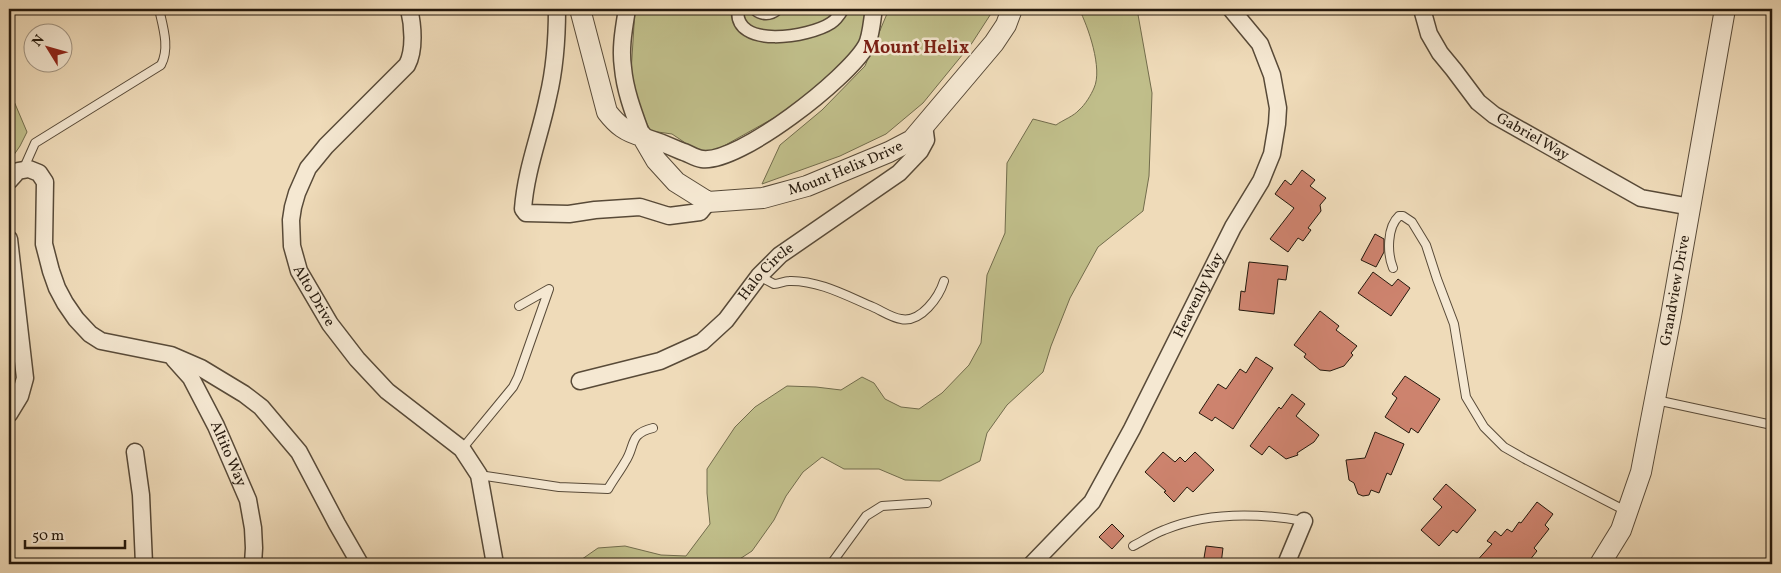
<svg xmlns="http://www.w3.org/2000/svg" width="1781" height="573" viewBox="0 0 1781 573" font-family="Vollkorn,serif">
<rect width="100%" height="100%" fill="#efdbb9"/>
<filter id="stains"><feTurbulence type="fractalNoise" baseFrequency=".004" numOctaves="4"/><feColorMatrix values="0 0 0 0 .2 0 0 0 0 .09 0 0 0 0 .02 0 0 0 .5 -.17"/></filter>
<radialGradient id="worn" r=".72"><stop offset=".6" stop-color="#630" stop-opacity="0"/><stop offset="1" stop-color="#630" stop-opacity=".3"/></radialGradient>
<!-- green -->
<g fill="#c0be8a" stroke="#726c4c">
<polygon points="635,9 869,9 859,45 832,76 797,105 713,152 696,150 672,134 651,131 635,103 631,73"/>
<polygon points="889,9 994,9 972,43 923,103 886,134 840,156 762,184 780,145 822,110 865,66"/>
<path d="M 1079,9 L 1137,9 L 1152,93 L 1149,176 L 1143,211 L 1098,247 L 1070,298 L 1051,346 L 1043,372 L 1007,405 L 987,433 L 980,461 L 940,481 L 905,480 L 879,469 L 844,469 L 822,457 L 803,472 L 786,496 L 774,520 L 752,551 L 732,564 L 575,564 L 598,548 L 625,546 L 661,555 L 686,556 L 710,524 L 707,493 L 707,469 L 735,427 L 755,407 L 787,386 L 816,387 L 841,390 L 862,377 L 874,383 L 885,399 L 901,407 L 919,409 L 942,393 L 969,365 L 981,343 L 987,275 L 1005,233 L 1007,163 L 1033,119 L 1056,125 C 1063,120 1074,116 1079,110 C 1085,105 1091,95 1094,88 C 1103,69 1088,26 1079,9 Z"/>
<polygon points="13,99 27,132 20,146 9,162 9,100"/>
</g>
<!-- building -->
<g fill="#cd836e" stroke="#25190d">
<polygon points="1302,170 1315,180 1310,186 1326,198 1320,205 1321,211 1308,228 1311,230 1303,241 1298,238 1288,252 1270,239 1294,208 1275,194 1285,180 1291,185"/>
<polygon points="1375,234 1384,239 1384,252 1376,267 1361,260"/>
<polygon points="1249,262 1288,266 1286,280 1278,279 1274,314 1239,310 1241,291 1245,292"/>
<polygon points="1373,272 1392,286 1398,279 1410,288 1391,316 1358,293"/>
<polygon points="1320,311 1339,326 1336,330 1357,346 1351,353 1353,355 1344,366 1330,371 1320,370 1304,357 1306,354 1294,345"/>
<polygon points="1256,357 1273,368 1233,429 1215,417 1212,421 1199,413 1218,384 1226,389 1240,369 1246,373"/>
<polygon points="1405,376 1440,399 1418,433 1411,428 1409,433 1385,417 1397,398 1392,394"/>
<polygon points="1292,394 1305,404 1296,416 1319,435 1314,442 1297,453 1298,455 1286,459 1269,446 1262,455 1250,446 1279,407 1281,409"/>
<polygon points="1375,432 1404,444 1391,475 1387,473 1379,493 1371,490 1369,495 1363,496 1358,494 1354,483 1349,480 1346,460 1365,458"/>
<polygon points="1163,452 1175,462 1180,457 1185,462 1195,452 1214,470 1193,492 1187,487 1174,502 1164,492 1166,491 1145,472"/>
<polygon points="1446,484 1476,510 1457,533 1453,530 1439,546 1421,530 1442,507 1433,499"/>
<polygon points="1537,502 1553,514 1545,525 1549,529 1534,548 1537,551 1529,561 1527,559 1522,564 1474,564 1492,544 1487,541 1495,531 1501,536 1507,529 1512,532 1519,522 1521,523"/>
<polygon points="1112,524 1124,536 1112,549 1099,537"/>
<polygon points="1206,546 1223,548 1221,564 1203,564"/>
</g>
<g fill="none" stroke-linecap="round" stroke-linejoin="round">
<!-- service casing -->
<g stroke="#584a38" stroke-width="10">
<g id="service">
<path d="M 23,170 L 35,143 L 161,65 C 170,48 163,27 159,9"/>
<path d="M 1393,268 C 1387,253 1387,227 1399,216 L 1403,216 L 1412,222 L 1426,245 L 1437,279 L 1454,324 L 1466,397 L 1484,427 L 1504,447 L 1525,459 L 1626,511"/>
<path d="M 759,276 L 774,284 C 779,284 784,281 789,281 C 818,280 847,296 873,307 C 882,311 892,318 901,319 C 921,323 939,297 944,281"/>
<polyline points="1656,400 1772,425"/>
<polyline points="462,449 513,387 518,377 549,289 519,306"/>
<path d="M 479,475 L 559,487 L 608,489 C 613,480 620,471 625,462 C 636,446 628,434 653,428"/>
<path d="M 1133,546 C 1143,541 1153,534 1164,530 C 1207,512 1258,513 1304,521"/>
<polyline points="831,564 866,516 882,506 927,503"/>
</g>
</g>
<!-- pedestrian casing -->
<g stroke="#584a38" stroke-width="14">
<g id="pedestrian">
<path d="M 738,9 C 733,50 810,37 831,23 C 836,20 840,14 843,9"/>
<path d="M 755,9 C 762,15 770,15 777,9"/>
</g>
</g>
<!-- minor casing -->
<g stroke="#584a38" stroke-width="19">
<g id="minor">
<path id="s1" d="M 409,9 C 413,25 415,50 407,65 L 326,146 L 308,168 L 297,193 L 293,207 L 291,220 L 292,246 L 299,271 L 330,324 L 357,359 L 387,391 L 462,449 L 479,475 L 495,564"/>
<path d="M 557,9 C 557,39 555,68 548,97 C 540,136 526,169 523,209 L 526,213 L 569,214 L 595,210 L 640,207 L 669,216 L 700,212 L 708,202"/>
<path d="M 627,9 C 624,28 620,48 623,68 C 625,91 634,114 642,136 C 655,140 668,145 681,151 C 688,153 695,158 702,159 C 739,164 848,78 866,46 C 871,38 872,19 874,9"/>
<path id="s2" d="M 1422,9 L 1429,34 L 1440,53 L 1454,70 L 1478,102 L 1494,115 L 1641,198 L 1691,207"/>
<polyline points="9,181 18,171 29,169 39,173 45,182 44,244 51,271 57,288 65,303 76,319 90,334 101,341 171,355 201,368 244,394 261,407 299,452 337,524 360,564"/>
<polyline points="9,239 25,378 20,396 9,414"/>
<path id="s3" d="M 174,359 L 191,378 L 216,426 L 248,500 L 253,528 L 254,548 L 253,564"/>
<path id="s4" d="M 580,381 L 660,361 L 702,342 L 726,320 L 759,276 L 780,255 L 899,173 L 920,151 L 926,140 L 924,125"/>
<polyline points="135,452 141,495 144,564"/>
<path id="s5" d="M 1032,564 L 1092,502 L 1132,429 L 1233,227 L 1261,181 L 1272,154 L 1277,124 L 1278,108 L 1272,75 L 1260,44 L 1231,9"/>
<polyline points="1286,564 1304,521"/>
</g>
</g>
<!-- tertiary casing -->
<g stroke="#584a38" stroke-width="22">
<g id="tertiary">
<path id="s6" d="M 580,9 L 607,112 C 617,125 626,132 642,136 L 656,160 L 676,182 L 708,202 L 763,198 L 807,186 L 889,152 L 912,140 L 994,43 L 1006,25 L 1012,9"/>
<path id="s7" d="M 1600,564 L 1621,530 L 1641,472 L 1671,316 L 1725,9"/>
</g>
</g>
<!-- service -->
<use href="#service" stroke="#f5e8d2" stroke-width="8"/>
<!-- pedestrian -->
<use href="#pedestrian" stroke="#f5e8d2" stroke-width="11"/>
<!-- minor -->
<use href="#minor" stroke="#f5e8d2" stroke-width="16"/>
<!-- tertiary -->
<use href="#tertiary" stroke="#f5e8d2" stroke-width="20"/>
</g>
<g text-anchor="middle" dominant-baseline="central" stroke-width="5" stroke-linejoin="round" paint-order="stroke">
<!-- street labels -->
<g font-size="15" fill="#25190d" stroke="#f5e8d2">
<text stroke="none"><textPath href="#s2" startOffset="175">Gabriel Way</textPath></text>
<text stroke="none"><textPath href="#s6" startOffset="388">Mount Helix Drive</textPath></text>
<text stroke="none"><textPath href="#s4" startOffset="224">Halo Circle</textPath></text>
<text stroke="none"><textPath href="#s7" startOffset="286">Grandview Drive</textPath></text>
<text stroke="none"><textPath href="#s1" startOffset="336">Alto Drive</textPath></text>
<text stroke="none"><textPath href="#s5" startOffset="319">Heavenly Way</textPath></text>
<text stroke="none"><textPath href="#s3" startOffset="110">Altito Way</textPath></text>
</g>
<!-- quarter labels -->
<g font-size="18" font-weight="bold" fill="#7a1f14" stroke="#f5e8d2">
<text x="916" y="48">Mount Helix</text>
</g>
</g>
<!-- margin -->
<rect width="1781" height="573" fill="none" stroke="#efdbb9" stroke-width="30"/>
<rect x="10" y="10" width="1761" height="553" fill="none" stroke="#25190d" stroke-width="2.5"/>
<rect x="15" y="15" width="1751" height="543" fill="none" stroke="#25190d"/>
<!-- north arrow -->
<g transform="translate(48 48) rotate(307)"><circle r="24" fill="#f5e8d2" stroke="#a29583"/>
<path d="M0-4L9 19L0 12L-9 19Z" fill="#8f2418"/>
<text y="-8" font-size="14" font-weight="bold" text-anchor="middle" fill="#25190d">N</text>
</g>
<!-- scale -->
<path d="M25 540v8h100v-8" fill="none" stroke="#25190d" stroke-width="2.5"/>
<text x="32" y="540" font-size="15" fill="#25190d" stroke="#f5e8d2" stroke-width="4" paint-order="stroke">50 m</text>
<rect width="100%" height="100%" filter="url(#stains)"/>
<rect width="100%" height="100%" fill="url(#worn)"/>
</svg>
